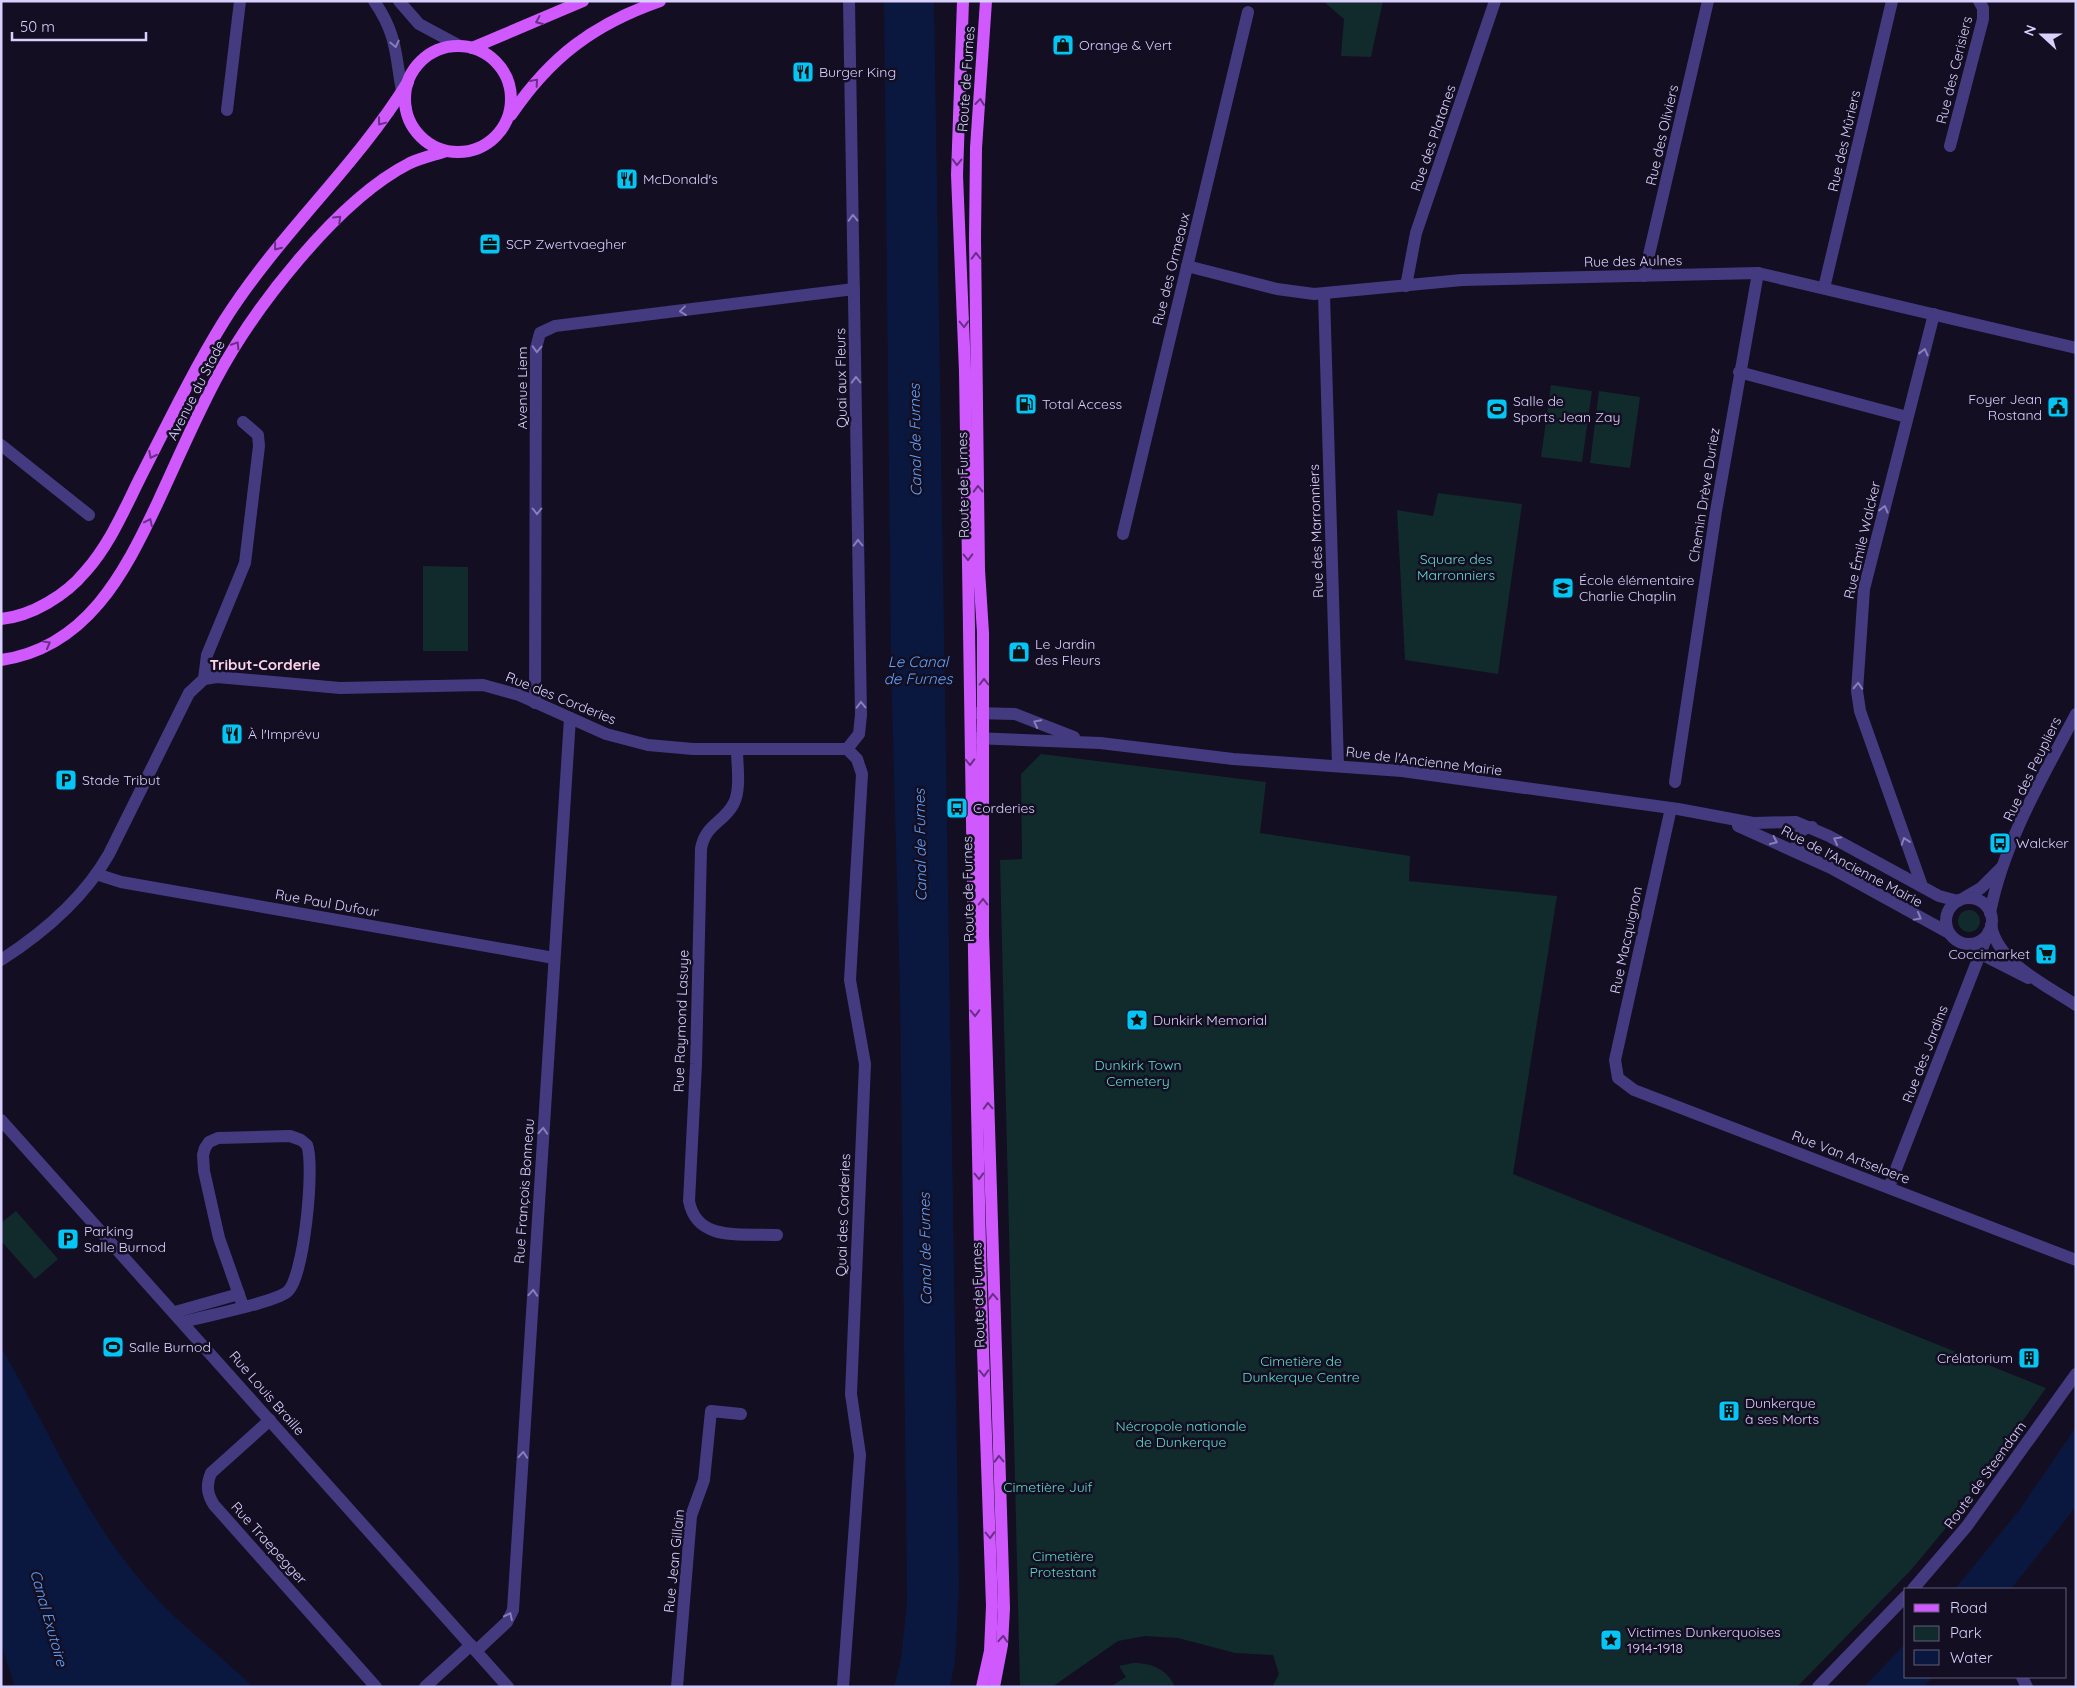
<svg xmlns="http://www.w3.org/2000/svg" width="2077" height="1688" viewBox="0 0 2077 1688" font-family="Quicksand,sans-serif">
<rect width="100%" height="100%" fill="#130e22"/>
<!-- green -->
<g fill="#112a2c">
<polygon points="1323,1 1383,1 1371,57 1341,56 1344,19"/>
<polygon points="1551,385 1592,391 1582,462 1541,457"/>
<polygon points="1599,391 1640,397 1630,468 1590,463"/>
<polygon points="1438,493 1522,504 1498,674 1405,660 1397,510 1433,516"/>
<polygon points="423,566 468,567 468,651 423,651"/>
<polygon points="1041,754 1266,782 1260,833 1410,856 1409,881 1557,896 1513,1174 2046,1388 1955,1517 1911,1570 1797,1687 1272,1687 1279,1674 1273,1655 1235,1653 1178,1638 1145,1636 1118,1641 1052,1687 1020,1687 1000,860 1022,859 1021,774"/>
<circle cx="1969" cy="921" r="11"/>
<polygon points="16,1211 58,1259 35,1279 1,1241 1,1223"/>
<path d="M 1133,1663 C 1152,1663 1167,1669 1175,1687 L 1110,1687 L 1126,1677 L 1119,1666 Z"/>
</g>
<!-- water -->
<g fill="#0a183f">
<polygon points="884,1 934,1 959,1587 955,1661 950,1687 894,1687 901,1659 907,1601 900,991 891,667"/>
<path d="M 1,1347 C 46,1425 81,1510 140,1580 C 173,1620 216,1651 253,1687 L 15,1687 L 1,1644 Z"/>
<polygon points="2076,1427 2076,1506 2068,1517 2011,1589 1955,1589 2020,1509"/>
<polygon points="1906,1643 1906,1677 1933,1677 1923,1687 1864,1687"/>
</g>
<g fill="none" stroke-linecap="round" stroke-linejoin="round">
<!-- minor -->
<g stroke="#443a80" stroke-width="12">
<path d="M 374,1 C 402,41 394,65 406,109"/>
<polyline points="399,1 419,24 460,46"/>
<polyline points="227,110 240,1"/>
<polyline points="1950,146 1983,19 1983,8 1979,1"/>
<polyline points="1187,266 1277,289 1314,294 1462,280 1758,273 2076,348"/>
<polyline points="1644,276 1708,1"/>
<polyline points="1406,286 1416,233 1495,1"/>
<polyline points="1824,288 1892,1"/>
<polyline points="1324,294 1338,766"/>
<polyline points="1739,372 1907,417"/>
<polyline points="1,445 89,515"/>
<polyline points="1123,534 1248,12"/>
<polyline points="204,679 207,655 245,563 259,446 258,435 243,422"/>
<polyline points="535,703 536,348 540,333 555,326 854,289"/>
<polyline points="973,713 1015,714 1074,737"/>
<polyline points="973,738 1100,743 1233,759 1402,771 1678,809 1753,823 1796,822 1829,836 1939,896 1958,901"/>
<path d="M 737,749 C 737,765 741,788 734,803 C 724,823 705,824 701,849 L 696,1064 L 689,1201 C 697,1243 743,1233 777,1235"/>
<polyline points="847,749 859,734 861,715 849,1"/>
<polyline points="1675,782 1716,511 1758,273"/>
<polyline points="1671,808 1615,1060 1618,1078 1634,1090 2076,1260"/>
<polyline points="1738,826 1831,868 1949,933"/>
<polyline points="1800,853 1797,846 1797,835 1804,829 1812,827"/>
<polyline points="96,874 121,882 554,958"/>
<polyline points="1922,886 1860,711 1857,691 1864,589 1934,314"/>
<polyline points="1964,898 1981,888 2001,868"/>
<circle cx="1969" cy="921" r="23"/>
<path d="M 1990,913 C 2003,844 2043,776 2076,714"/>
<path d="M 1991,925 C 1997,963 2048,986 2076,1005"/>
<polyline points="1975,951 2028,978"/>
<path d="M 1,960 C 43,933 84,898 109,854 L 189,693 L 204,679 L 217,677 L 340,688 L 483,685 L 519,695 L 606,734 L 648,745 L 693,749 L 847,749"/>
<polyline points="1,1120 508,1687"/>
<polyline points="1889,1187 1989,931"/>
<polyline points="175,1312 239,1294"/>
<path d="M 184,1322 C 205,1316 273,1303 287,1292 C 304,1279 315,1165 307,1145 L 301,1140 L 290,1136 L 218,1138 L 209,1142 L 205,1148 L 203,1155 L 204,1171 L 219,1238 L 243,1306"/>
<path d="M 270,1420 L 211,1473 C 206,1485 207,1494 214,1505 L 376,1687"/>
<polyline points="1913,1589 1967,1526 2076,1374"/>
<polyline points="476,1651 507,1622 513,1610 570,718"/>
<polyline points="2022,1677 2027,1687"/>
<polyline points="425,1687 471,1645"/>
<polyline points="677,1687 691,1516 704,1480 711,1411 741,1414"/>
<polyline points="843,1687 860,1455 851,1394 865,1064 850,980 862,774 857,759 847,749"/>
<polyline points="1818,1687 1906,1596"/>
</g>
<!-- major -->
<g stroke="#cf59fc" stroke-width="12">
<polyline points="963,1 957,175 965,371 975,1015 981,1293 992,1606 990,1651 982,1687"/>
<polyline points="986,1 976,148 975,238 979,570 983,633 983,934 1004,1608 1002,1645 994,1687"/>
<circle cx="458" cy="99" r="53"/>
<polyline points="472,48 583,1"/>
<path d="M 511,115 C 550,57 594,24 660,1"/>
<path d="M 1,619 C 32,616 66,595 85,572 C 110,544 124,510 140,478 C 167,425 193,371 224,321 C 278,235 355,168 408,82"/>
<path d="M 1,660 C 86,648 124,574 157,504 C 176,463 194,421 215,381 C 253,309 337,200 410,163 C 421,158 434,155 446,151"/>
</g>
</g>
<!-- one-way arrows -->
<defs><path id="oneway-chevron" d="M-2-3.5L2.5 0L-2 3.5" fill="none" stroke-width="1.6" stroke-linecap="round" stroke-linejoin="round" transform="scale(1.25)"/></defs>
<g stroke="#683084">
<use href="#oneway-chevron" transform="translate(539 21) rotate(156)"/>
<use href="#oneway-chevron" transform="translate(535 82) rotate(-49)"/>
<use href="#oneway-chevron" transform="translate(980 102) rotate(-84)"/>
<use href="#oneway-chevron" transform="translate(381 122) rotate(127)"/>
<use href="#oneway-chevron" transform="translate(957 162) rotate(91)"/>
<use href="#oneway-chevron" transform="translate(338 219) rotate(-44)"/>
<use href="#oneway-chevron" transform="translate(277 247) rotate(129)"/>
<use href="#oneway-chevron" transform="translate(976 256) rotate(-91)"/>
<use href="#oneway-chevron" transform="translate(964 324) rotate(88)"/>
<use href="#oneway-chevron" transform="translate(236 345) rotate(-58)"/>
<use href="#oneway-chevron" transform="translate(152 455) rotate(117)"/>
<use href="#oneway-chevron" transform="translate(978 489) rotate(-91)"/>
<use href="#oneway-chevron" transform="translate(149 522) rotate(-65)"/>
<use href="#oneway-chevron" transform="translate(968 557) rotate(89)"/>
<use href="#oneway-chevron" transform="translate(47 644) rotate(-29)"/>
<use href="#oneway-chevron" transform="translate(984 682) rotate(-90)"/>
<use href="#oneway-chevron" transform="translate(970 762) rotate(89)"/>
<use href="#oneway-chevron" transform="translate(983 902) rotate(-90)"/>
<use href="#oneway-chevron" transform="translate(975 1013) rotate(89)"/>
<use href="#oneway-chevron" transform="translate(988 1106) rotate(-92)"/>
<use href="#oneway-chevron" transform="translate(979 1176) rotate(89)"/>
<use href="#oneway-chevron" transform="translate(993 1297) rotate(-92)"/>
<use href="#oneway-chevron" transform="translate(984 1373) rotate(88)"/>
<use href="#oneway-chevron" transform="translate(999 1459) rotate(-92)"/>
<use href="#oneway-chevron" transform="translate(990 1535) rotate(88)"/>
<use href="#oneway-chevron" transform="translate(1003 1639) rotate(-86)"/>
</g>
<g stroke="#887eb9">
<use href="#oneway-chevron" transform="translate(395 44) rotate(77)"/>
<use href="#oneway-chevron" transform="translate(853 218) rotate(-91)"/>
<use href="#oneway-chevron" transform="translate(683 311) rotate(173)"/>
<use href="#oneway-chevron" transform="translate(537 349) rotate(92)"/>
<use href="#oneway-chevron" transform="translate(1924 352) rotate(-76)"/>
<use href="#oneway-chevron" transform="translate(856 380) rotate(-91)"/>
<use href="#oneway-chevron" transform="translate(1884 509) rotate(-76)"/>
<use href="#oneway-chevron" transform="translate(537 511) rotate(90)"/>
<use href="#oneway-chevron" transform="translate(858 543) rotate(-91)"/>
<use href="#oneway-chevron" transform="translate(1858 686) rotate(-87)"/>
<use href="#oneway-chevron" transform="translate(861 705) rotate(-91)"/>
<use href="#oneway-chevron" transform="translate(1037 723) rotate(-153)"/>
<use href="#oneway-chevron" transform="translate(1837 840) rotate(-151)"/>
<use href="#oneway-chevron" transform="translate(1774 841) rotate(25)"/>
<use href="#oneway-chevron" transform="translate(1905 841) rotate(-109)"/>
<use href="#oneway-chevron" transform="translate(1918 917) rotate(29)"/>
<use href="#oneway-chevron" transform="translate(543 1131) rotate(-86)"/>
<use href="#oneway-chevron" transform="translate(533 1293) rotate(-86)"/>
<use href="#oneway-chevron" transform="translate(523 1455) rotate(-86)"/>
<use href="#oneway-chevron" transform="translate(509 1616) rotate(-65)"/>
</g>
<!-- icons -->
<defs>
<g id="shop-square" transform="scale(1.125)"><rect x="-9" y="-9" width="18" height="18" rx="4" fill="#05c5f5" stroke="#130e22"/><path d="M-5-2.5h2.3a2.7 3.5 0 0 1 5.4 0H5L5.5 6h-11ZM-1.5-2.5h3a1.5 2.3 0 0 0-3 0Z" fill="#111"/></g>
<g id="restaurant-square" transform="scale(1.125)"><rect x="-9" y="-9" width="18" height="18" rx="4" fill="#05c5f5" stroke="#130e22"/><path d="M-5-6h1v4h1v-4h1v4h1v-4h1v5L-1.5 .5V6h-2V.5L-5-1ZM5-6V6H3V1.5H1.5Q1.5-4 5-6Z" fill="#111"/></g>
<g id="office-square" transform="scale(1.125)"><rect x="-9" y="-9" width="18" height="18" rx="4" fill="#05c5f5" stroke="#130e22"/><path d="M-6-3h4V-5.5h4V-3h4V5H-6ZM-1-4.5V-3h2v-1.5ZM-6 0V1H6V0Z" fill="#111"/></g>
<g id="fuel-square" transform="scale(1.125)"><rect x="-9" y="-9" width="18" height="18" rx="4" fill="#05c5f5" stroke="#130e22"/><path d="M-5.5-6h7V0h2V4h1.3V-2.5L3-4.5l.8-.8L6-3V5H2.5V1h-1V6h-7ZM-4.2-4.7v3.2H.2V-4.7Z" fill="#111"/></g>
<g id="civic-square" transform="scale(1.125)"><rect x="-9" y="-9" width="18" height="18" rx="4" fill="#05c5f5" stroke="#130e22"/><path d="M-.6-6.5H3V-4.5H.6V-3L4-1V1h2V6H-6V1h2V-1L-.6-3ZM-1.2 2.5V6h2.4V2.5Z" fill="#111"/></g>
<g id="stadium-square" transform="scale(1.125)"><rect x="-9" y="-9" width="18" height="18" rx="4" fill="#05c5f5" stroke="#130e22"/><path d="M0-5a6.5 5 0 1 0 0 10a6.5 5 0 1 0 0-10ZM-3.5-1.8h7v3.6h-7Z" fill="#111"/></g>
<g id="school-square" transform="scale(1.125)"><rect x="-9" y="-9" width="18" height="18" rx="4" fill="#05c5f5" stroke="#130e22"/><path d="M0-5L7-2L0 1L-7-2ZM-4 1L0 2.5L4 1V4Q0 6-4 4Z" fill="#111"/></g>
<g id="parking-square" transform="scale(1.125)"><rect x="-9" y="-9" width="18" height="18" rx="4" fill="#05c5f5" stroke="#130e22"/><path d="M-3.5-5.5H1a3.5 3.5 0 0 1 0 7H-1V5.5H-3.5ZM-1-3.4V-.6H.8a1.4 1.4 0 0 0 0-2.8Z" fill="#111"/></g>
<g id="bus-square" transform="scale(1.125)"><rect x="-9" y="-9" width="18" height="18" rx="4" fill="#05c5f5" stroke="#130e22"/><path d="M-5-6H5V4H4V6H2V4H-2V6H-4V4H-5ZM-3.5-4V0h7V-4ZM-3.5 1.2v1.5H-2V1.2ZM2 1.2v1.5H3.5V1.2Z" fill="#111"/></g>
<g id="supermarket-square" transform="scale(1.125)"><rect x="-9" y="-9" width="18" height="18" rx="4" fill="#05c5f5" stroke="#130e22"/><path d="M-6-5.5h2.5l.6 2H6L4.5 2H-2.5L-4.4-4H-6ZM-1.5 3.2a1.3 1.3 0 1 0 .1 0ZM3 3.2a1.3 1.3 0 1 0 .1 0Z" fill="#111"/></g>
<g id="sight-square" transform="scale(1.125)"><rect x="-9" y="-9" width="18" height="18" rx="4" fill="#05c5f5" stroke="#130e22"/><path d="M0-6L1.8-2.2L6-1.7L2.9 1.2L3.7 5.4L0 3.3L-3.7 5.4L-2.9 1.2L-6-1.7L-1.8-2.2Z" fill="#111"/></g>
<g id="building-square" transform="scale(1.125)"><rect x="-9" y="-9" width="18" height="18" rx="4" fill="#05c5f5" stroke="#130e22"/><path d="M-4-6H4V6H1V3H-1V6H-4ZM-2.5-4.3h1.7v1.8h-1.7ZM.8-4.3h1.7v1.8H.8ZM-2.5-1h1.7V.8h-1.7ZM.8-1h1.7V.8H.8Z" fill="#111"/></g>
</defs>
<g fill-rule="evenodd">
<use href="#shop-square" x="1063" y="45"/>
<use href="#restaurant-square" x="803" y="72"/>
<use href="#restaurant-square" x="627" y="179"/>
<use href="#office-square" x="490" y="244"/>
<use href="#fuel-square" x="1026" y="404"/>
<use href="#civic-square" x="2058" y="407"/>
<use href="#stadium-square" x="1497" y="409"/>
<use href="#school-square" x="1563" y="588"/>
<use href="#shop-square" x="1019" y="652"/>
<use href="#restaurant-square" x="232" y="734"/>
<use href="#parking-square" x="66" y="780"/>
<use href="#bus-square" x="957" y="808"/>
<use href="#bus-square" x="2000" y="843"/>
<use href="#supermarket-square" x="2046" y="954"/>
<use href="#sight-square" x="1137" y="1020"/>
<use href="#parking-square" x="68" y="1239"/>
<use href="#stadium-square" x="113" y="1347"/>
<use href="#building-square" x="2029" y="1358"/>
<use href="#building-square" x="1729" y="1411"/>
<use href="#sight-square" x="1611" y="1640"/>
</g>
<g text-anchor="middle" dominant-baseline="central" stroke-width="5" stroke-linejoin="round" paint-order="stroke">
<!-- poi labels -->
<g font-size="14" fill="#dad0fe" stroke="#130e22" text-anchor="start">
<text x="1079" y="45">Orange &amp; Vert</text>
<text x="819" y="72">Burger King</text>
<text x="643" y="179">McDonald's</text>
<text x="506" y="244">SCP Zwertvaegher</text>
<text x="2042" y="399" text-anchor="end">Foyer Jean<tspan x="2042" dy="16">Rostand</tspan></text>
<text x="1513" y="401">Salle de<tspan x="1513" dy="16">Sports Jean Zay</tspan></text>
<text x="1042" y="404">Total Access</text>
<text x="1579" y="580">École élémentaire<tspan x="1579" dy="16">Charlie Chaplin</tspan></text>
<text x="1035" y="644">Le Jardin<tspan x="1035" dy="16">des Fleurs</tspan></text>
<text x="248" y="734">À l'Imprévu</text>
<text x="82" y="780">Stade Tribut</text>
<text x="973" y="808">Corderies</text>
<text x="2016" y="843">Walcker</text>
<text x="2030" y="954" text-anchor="end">Coccimarket</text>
<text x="1153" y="1020">Dunkirk Memorial</text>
<text x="84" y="1231">Parking<tspan x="84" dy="16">Salle Burnod</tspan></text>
<text x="129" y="1347">Salle Burnod</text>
<text x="2013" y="1358" text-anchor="end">Crélatorium</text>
<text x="1745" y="1403">Dunkerque<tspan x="1745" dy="16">à ses Morts</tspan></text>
<text x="1627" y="1632">Victimes Dunkerquoises<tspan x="1627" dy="16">1914-1918</tspan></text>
</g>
<!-- street labels -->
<g font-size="14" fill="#dad0fe" stroke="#130e22">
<text transform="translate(1954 70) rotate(-76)">Rue des Cerisiers</text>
<text transform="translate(966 79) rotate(-86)">Route de Furnes</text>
<text transform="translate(1662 135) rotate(-77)">Rue des Oliviers</text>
<text transform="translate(1433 138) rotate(-71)">Rue des Platanes</text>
<text transform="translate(1844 141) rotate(-77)">Rue des Mûriers</text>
<text transform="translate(1633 261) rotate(-1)">Rue des Aulnes</text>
<text transform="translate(1171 269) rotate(-76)">Rue des Ormeaux</text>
<text transform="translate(841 378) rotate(-91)">Quai aux Fleurs</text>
<text transform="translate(522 388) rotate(-90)">Avenue Liem</text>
<text transform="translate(196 390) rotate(-63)">Avenue du Stade</text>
<text transform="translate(963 485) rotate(-91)">Route de Furnes</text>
<text transform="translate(1704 495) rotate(-81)">Chemin Drève Duriez</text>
<text transform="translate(1316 531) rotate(-92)">Rue des Marronniers</text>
<text transform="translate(1862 540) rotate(-77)">Rue Émile Walcker</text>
<text transform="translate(561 698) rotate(22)">Rue des Corderies</text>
<text transform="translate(1424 761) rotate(7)">Rue de l'Ancienne Mairie</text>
<text transform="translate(2032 769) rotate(-64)">Rue des Peupliers</text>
<text transform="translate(1852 866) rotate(28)">Rue de l'Ancienne Mairie</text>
<text transform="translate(968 889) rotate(-91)">Route de Furnes</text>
<text transform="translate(327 903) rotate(10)">Rue Paul Dufour</text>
<text transform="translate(1626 940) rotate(-78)">Rue Macquignon</text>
<text transform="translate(681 1021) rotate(-88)">Rue Raymond Lasuye</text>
<text transform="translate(1925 1054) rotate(-69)">Rue des Jardins</text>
<text transform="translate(1851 1157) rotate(21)">Rue Van Artselaere</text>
<text transform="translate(524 1191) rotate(-86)">Rue François Bonneau</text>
<text transform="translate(843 1215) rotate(-88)">Quai des Corderies</text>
<text transform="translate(978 1295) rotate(-92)">Route de Furnes</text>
<text transform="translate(267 1393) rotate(49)">Rue Louis Braille</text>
<text transform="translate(1985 1475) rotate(-54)">Route de Steendam</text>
<text transform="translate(269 1543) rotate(48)">Rue Traepegger</text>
<text transform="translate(674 1561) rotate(-84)">Rue Jean Gillain</text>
</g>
<!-- park labels -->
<g font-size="14" fill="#5dddca" stroke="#130e22">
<text x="1456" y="559">Square des<tspan x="1456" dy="16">Marronniers</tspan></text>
<text x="1138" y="1065">Dunkirk Town<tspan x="1138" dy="16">Cemetery</tspan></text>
<text x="1301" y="1361">Cimetière de<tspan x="1301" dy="16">Dunkerque Centre</tspan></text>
<text x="1181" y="1426">Nécropole nationale<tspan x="1181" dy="16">de Dunkerque</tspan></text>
<text x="1048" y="1487">Cimetière Juif</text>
<text x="1063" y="1556">Cimetière<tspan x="1063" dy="16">Protestant</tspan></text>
</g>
<!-- water labels -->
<g font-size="15" font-style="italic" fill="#60a4fc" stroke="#130e22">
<text transform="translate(915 440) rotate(-91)">Canal de Furnes</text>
<text x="918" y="661">Le Canal<tspan x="918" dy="17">de Furnes</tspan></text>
<text transform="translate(920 845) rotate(-91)">Canal de Furnes</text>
<text transform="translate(925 1249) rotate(-91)">Canal de Furnes</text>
<text transform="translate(49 1618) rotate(74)">Canal Exutoire</text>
</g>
<!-- neighbourhood labels -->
<g font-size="15" font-weight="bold" fill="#fed2ea" stroke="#130e22">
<text x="265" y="664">Tribut-Corderie</text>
</g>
</g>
<!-- border -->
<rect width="2077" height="1688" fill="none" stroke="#dad0fe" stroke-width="5"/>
<!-- legend -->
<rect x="1904" y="1588" width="162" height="90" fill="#130e22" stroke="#635c7a"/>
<rect x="1914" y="1604" width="25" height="8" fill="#cf59fc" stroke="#635c7a"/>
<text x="1950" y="1613" font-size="15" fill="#dad0fe">Road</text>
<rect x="1914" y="1626" width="25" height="15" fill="#112a2c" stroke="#635c7a"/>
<text x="1950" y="1638" font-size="15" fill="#dad0fe">Park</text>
<rect x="1914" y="1650" width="25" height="15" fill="#0a183f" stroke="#635c7a"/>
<text x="1950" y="1663" font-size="15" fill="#dad0fe">Water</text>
<!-- north arrow -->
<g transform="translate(2042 35) rotate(291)" stroke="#130e22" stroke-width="4" paint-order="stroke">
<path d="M0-4L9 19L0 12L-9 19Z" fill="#dad0fe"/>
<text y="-8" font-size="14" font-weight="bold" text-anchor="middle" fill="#dad0fe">N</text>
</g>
<!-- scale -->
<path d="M12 32v8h134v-8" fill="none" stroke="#dad0fe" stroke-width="2.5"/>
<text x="20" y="32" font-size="15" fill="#dad0fe" stroke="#130e22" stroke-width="4" paint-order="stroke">50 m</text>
</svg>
